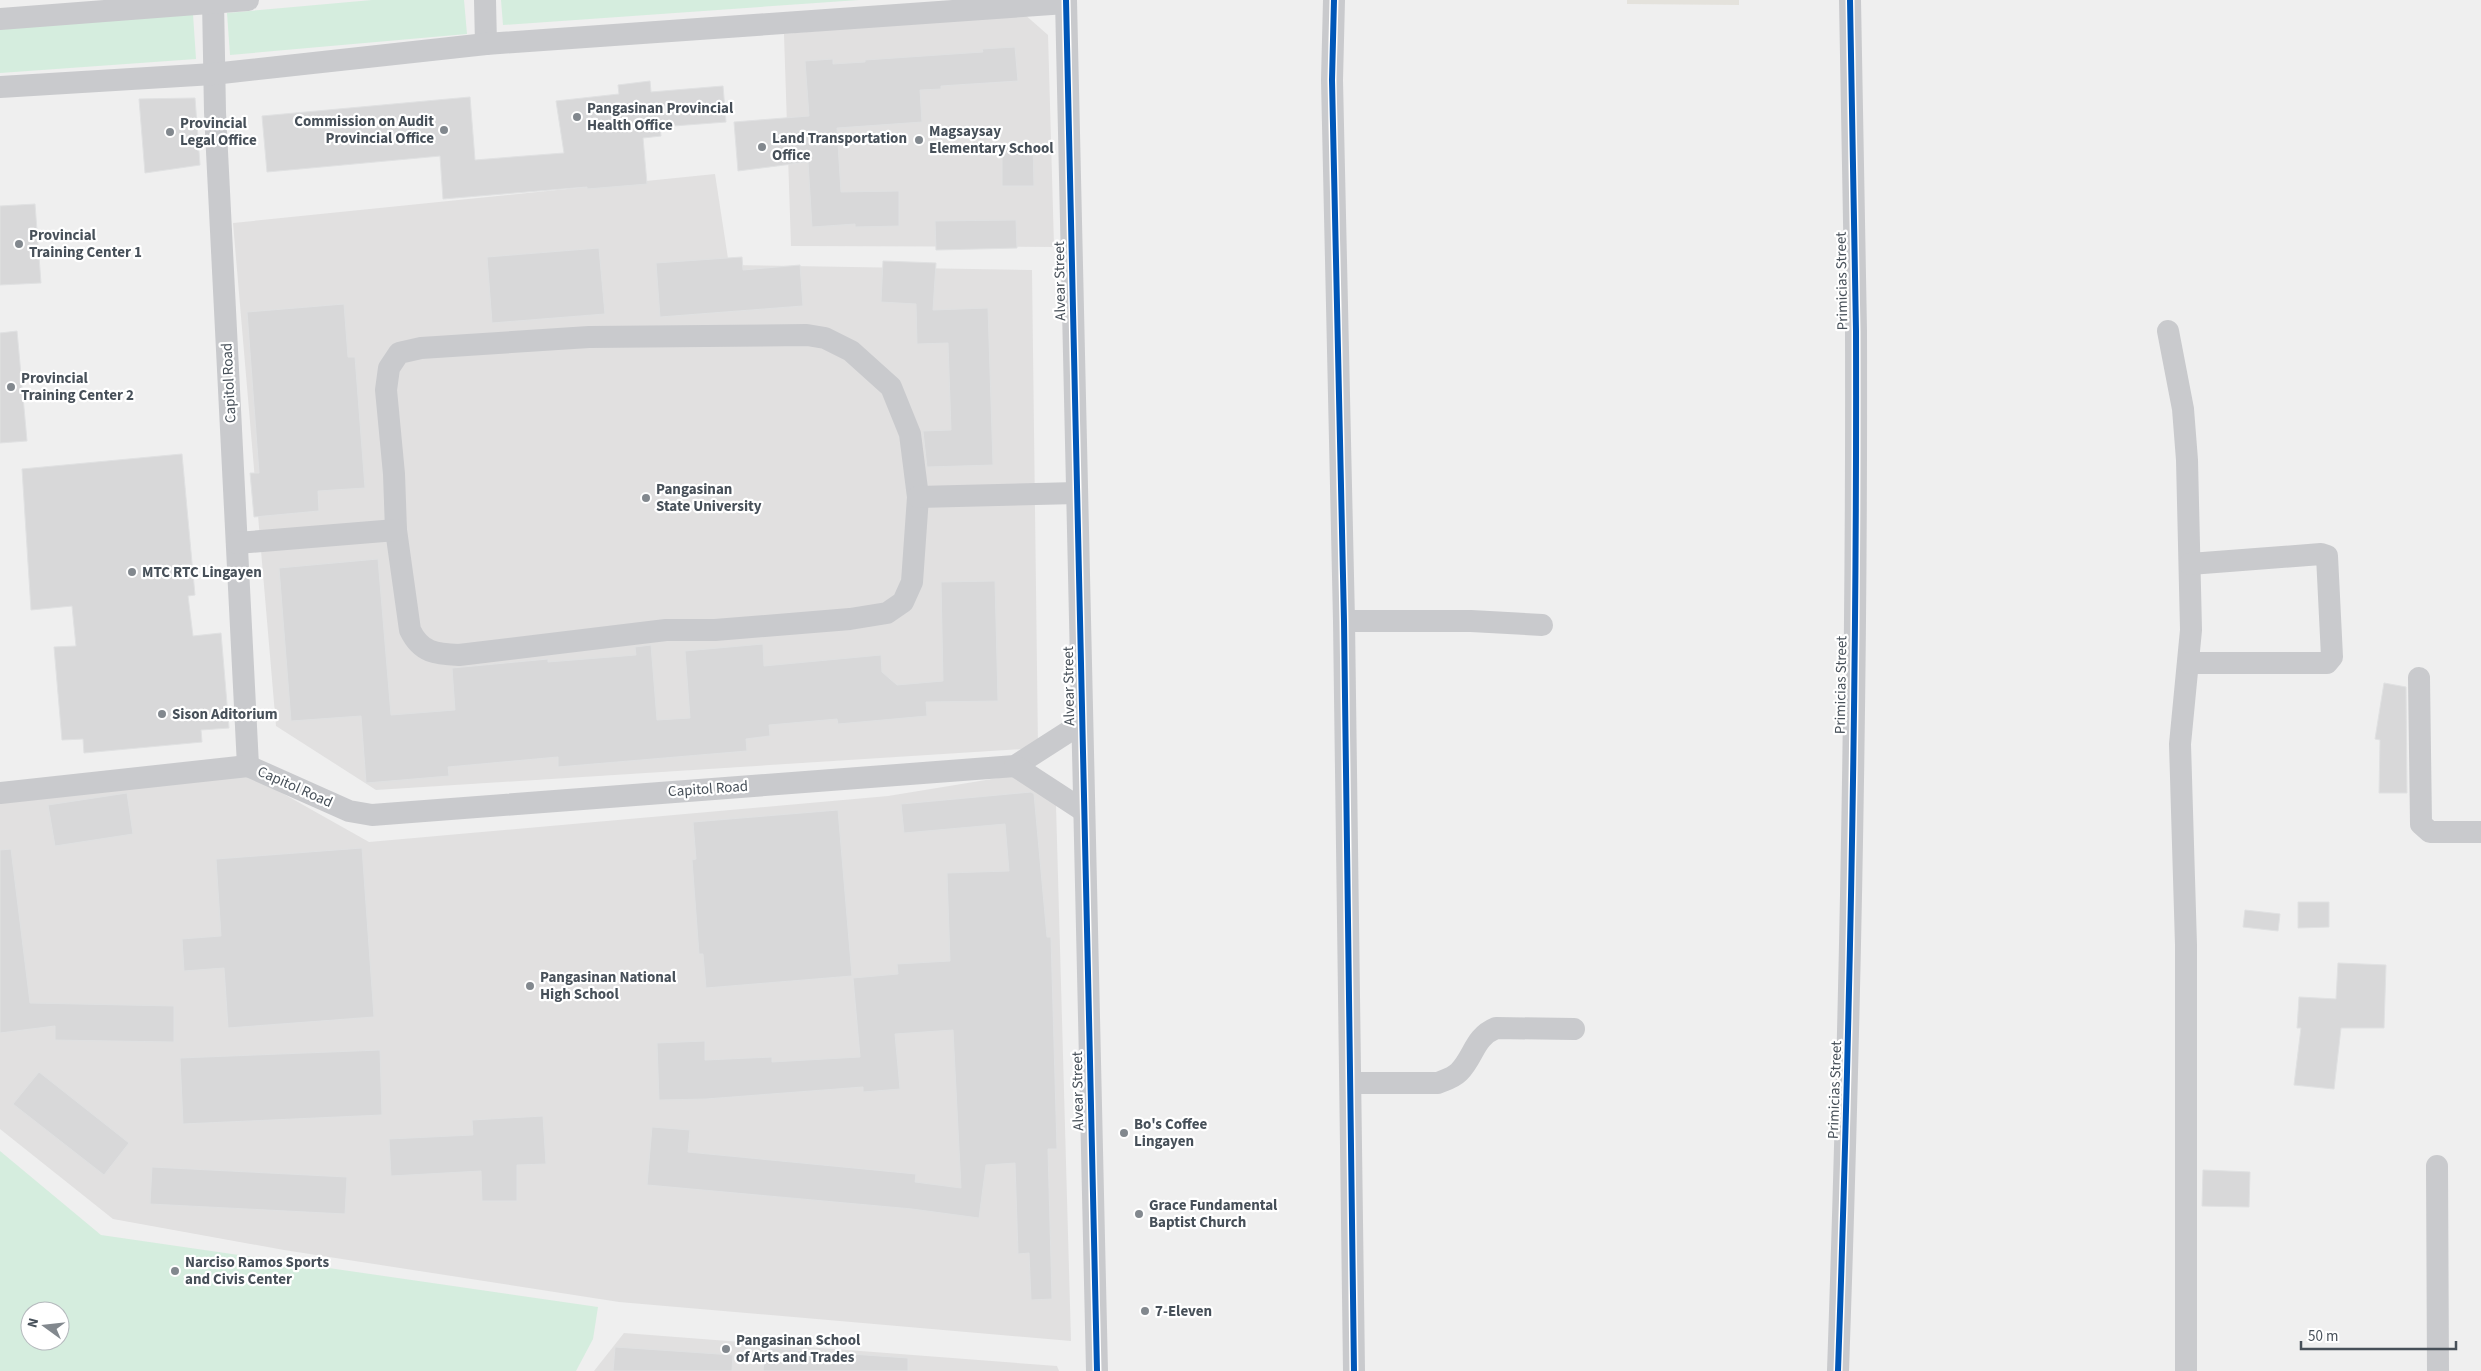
<svg xmlns="http://www.w3.org/2000/svg" width="2481" height="1371" viewBox="0 0 2481 1371" font-family="'Source Sans 3',sans-serif">
<rect width="100%" height="100%" fill="#efefef"/>
<!-- commercial -->
<polygon fill="#e4e2dc" points="1627,0 1739,0 1739,5 1627,4"/>
<!-- education -->
<g fill="#e1e0e0">
<polygon points="1023,13 1048,35 1054,247 791,246 784,34"/>
<polygon points="715,174 729,265 1032,270 1038,748 376,790 276,726 233,223"/>
<polygon points="243,771 369,842 888,796 1022,774 1056,805 1071,1341 619,1302 284,1250 113,1219 0,1129 0,798"/>
<polygon points="624,1333 1057,1366 1059,1371 594,1371"/>
</g>
<!-- green -->
<g fill="#d5edde" fill-rule="evenodd">
<polygon points="372,0 464,0 467,34 230,55 227,13"/>
<polygon points="501,0 859,0 503,25"/>
<polygon points="193,14 196,59 0,73 0,28"/>
<path d="M 0,1151 L 101,1235 L 598,1307 L 593,1339 L 576,1371 L 0,1371 ZM 30,1311 L 60,1311 L 60,1341 L 30,1341 Z"/>
</g>
<!-- building -->
<g fill="#d8d8d9" stroke="#e0e1e2">
<polygon points="1015,47 1018,81 941,86 941,89 920,90 922,122 837,128 841,192 899,191 899,226 855,227 855,224 812,227 808,162 738,171 734,122 809,116 805,61 833,59 833,64 865,62 865,60 983,52 982,49"/>
<polygon points="650,81 651,92 723,86 726,122 660,127 661,136 643,138 647,184 587,189 587,187 443,199 440,156 267,172 262,116 470,97 475,160 512,157 564,153 556,101 619,94 618,85"/>
<polygon points="195,98 200,165 145,173 139,99"/>
<polygon points="1002,144 1033,144 1034,186 1002,186"/>
<polygon points="35,204 41,283 0,285 0,206"/>
<polygon points="1016,220 1017,248 936,250 935,221"/>
<polygon points="599,248 605,314 492,323 487,257"/>
<polygon points="742,257 743,270 800,265 803,306 660,317 656,263"/>
<polygon points="883,261 936,263 933,310 988,308 993,465 927,467 923,431 951,430 948,343 917,344 916,304 881,302"/>
<polygon points="344,304 348,357 355,357 365,488 318,491 319,511 254,517 250,473 259,473 247,312"/>
<polygon points="17,331 27,441 0,443 0,333"/>
<polygon points="182,454 195,595 188,596 193,636 221,633 229,728 201,730 202,742 84,753 83,739 62,740 54,647 76,646 72,606 31,610 22,469"/>
<polygon points="378,559 391,715 455,710 452,668 548,659 548,662 636,655 635,647 651,645 657,720 690,718 685,651 763,644 764,666 881,655 882,672 897,685 943,681 941,582 995,581 998,701 926,702 927,716 838,724 837,719 769,725 770,736 746,739 747,751 558,767 558,757 448,767 449,776 366,783 361,716 291,721 279,568"/>
<polygon points="2384,683 2406,687 2407,793 2379,793 2380,740 2375,739"/>
<polygon points="1031,792 1034,794 1047,937 1051,937 1057,1149 1048,1149 1052,1299 1031,1300 1029,1253 1018,1254 1015,1163 986,1165 979,1218 912,1209 647,1185 652,1127 690,1130 688,1152 916,1174 915,1182 961,1188 953,1030 895,1034 900,1089 863,1092 863,1087 706,1099 659,1100 657,1043 705,1041 705,1060 772,1057 772,1062 860,1057 853,978 898,974 897,964 950,961 947,873 1009,871 1005,824 904,833 901,804"/>
<polygon points="127,793 133,834 55,846 48,805"/>
<polygon points="838,810 852,976 706,988 703,954 699,954 692,860 696,859 693,822"/>
<polygon points="362,848 374,1017 228,1028 224,968 184,971 182,939 221,936 216,859"/>
<polygon points="11,849 30,1003 174,1006 174,1042 55,1040 55,1026 0,1033 0,850"/>
<polygon points="2298,902 2329,902 2329,927 2298,928"/>
<polygon points="2245,910 2280,914 2278,931 2243,927"/>
<polygon points="2338,963 2386,965 2384,1028 2341,1028 2334,1089 2294,1085 2301,1028 2297,1028 2299,997 2336,999"/>
<polygon points="380,1050 382,1115 183,1124 180,1058"/>
<polygon points="39,1072 129,1143 104,1175 13,1104"/>
<polygon points="543,1116 546,1164 517,1165 517,1201 482,1201 481,1171 391,1176 389,1139 473,1135 472,1120"/>
<polygon points="152,1167 347,1177 345,1214 150,1204"/>
<polygon points="2203,1170 2250,1172 2249,1207 2202,1206"/>
<polygon points="615,1347 733,1355 732,1371 613,1371"/>
<polygon points="765,1348 908,1358 908,1371 763,1371"/>
</g>
<g fill="none" stroke-linecap="round" stroke-linejoin="round">
<!-- minor -->
<g stroke="#c9cacd" stroke-width="22">
<polyline points="213,0 215,112 248,766"/>
<polyline points="485,0 486,44"/>
<polyline points="1066,0 1097,1371"/>
<polyline points="1334,0 1332,80 1344,621 1354,1371"/>
<polyline points="0,19 248,0"/>
<polyline points="0,87 213,74 486,44 1066,3"/>
<polyline points="2168,331 2183,409 2187,460 2191,630 2180,744 2186,945 2186,1371"/>
<path d="M 807,335 L 825,338 L 851,351 L 891,387 L 910,434 L 918,497 L 912,582 L 903,602 L 887,613 L 850,619 L 715,630 L 666,630 L 459,655 C 436,654 421,653 410,630 L 396,530 L 394,474 L 386,390 L 389,368 L 399,353 L 421,348 L 589,337 Z"/>
<polyline points="918,497 1077,493"/>
<polyline points="237,543 396,530"/>
<polyline points="1344,621 1471,621 1542,625"/>
<polyline points="2189,663 2327,663 2332,657 2327,556 2321,554 2190,564"/>
<polyline points="2419,678 2421,824 2430,832 2481,832"/>
<polyline points="248,766 349,811 372,815 1015,766 1082,723"/>
<polyline points="1015,766 1084,811"/>
<polyline points="0,793 248,766"/>
<path d="M 1351,1083 L 1438,1083 C 1445,1080 1453,1078 1459,1072 C 1474,1057 1474,1037 1496,1028 L 1574,1029"/>
<polyline points="2437,1166 2438,1371"/>
<path d="M 1838,1371 C 1850,1024 1857,678 1856,331 C 1855,220 1852,110 1850,0"/>
</g>
<!-- cycleway casing -->
<g stroke="#fff" stroke-width="9">
<g id="cycleway">
<polyline points="1066,0 1097,1371"/>
<polyline points="1334,0 1332,80 1344,621 1354,1371"/>
<path d="M 1838,1371 C 1850,1024 1857,678 1856,331 C 1855,220 1852,110 1850,0"/>
</g>
</g>
<!-- cycleway -->
<use href="#cycleway" stroke="#0057b8" stroke-width="6"/>
</g>
<!-- markers -->
<g fill="#82888e" stroke="#fff" stroke-width="2">
<circle cx="577" cy="117" r="5"/>
<circle cx="444" cy="130" r="5"/>
<circle cx="170" cy="132" r="5"/>
<circle cx="919" cy="140" r="5"/>
<circle cx="762" cy="147" r="5"/>
<circle cx="19" cy="244" r="5"/>
<circle cx="11" cy="387" r="5"/>
<circle cx="646" cy="498" r="5"/>
<circle cx="132" cy="572" r="5"/>
<circle cx="162" cy="714" r="5"/>
<circle cx="530" cy="986" r="5"/>
<circle cx="1124" cy="1133" r="5"/>
<circle cx="1139" cy="1214" r="5"/>
<circle cx="175" cy="1271" r="5"/>
<circle cx="1145" cy="1311" r="5"/>
<circle cx="726" cy="1349" r="5"/>
</g>
<g text-anchor="middle" dominant-baseline="central" stroke-width="4.5" stroke-linejoin="round" paint-order="stroke">
<!-- poi labels -->
<g font-size="15" font-weight="bold" fill="#475059" stroke="#fff" text-anchor="start">
<text x="587" y="108">Pangasinan Provincial<tspan x="587" dy="17">Health Office</tspan></text>
<text x="434" y="121" text-anchor="end">Commission on Audit<tspan x="434" dy="17">Provincial Office</tspan></text>
<text x="180" y="123">Provincial<tspan x="180" dy="17">Legal Office</tspan></text>
<text x="929" y="131">Magsaysay<tspan x="929" dy="17">Elementary School</tspan></text>
<text x="772" y="138">Land Transportation<tspan x="772" dy="17">Office</tspan></text>
<text x="29" y="235">Provincial<tspan x="29" dy="17">Training Center 1</tspan></text>
<text x="21" y="378">Provincial<tspan x="21" dy="17">Training Center 2</tspan></text>
<text x="656" y="489">Pangasinan<tspan x="656" dy="17">State University</tspan></text>
<text x="142" y="572">MTC RTC Lingayen</text>
<text x="172" y="714">Sison Aditorium</text>
<text x="540" y="977">Pangasinan National<tspan x="540" dy="17">High School</tspan></text>
<text x="1134" y="1124">Bo's Coffee<tspan x="1134" dy="17">Lingayen</tspan></text>
<text x="1149" y="1205">Grace Fundamental<tspan x="1149" dy="17">Baptist Church</tspan></text>
<text x="185" y="1262">Narciso Ramos Sports<tspan x="185" dy="17">and Civis Center</tspan></text>
<text x="1155" y="1311">7-Eleven</text>
<text x="736" y="1340">Pangasinan School<tspan x="736" dy="17">of Arts and Trades</tspan></text>
</g>
<!-- street labels -->
<g font-size="15" fill="#475059" stroke="#fff">
<text transform="translate(1060 281) rotate(-91)">Alvear Street</text>
<text transform="translate(1842 281) rotate(-91)">Primicias Street</text>
<text transform="translate(229 383) rotate(-93)">Capitol Road</text>
<text transform="translate(1841 685) rotate(-89)">Primicias Street</text>
<text transform="translate(1069 686) rotate(-91)">Alvear Street</text>
<text transform="translate(295 787) rotate(24)">Capitol Road</text>
<text transform="translate(708 789) rotate(-4)">Capitol Road</text>
<text transform="translate(1835 1090) rotate(-88)">Primicias Street</text>
<text transform="translate(1078 1091) rotate(-91)">Alvear Street</text>
</g>
</g>
<!-- north arrow -->
<g transform="translate(45 1326) rotate(285)"><circle r="24" fill="#ffffff" stroke="#b5b9bd"/>
<path d="M0-4L9 19L0 12L-9 19Z" fill="#82888e"/>
<text y="-8" font-size="14" font-weight="bold" text-anchor="middle" fill="#475059">N</text>
</g>
<!-- scale -->
<path d="M2301 1341v8h155v-8" fill="none" stroke="#475059" stroke-width="2.5"/>
<text x="2308" y="1341" font-size="15" fill="#475059" stroke="#ffffff" stroke-width="4" paint-order="stroke">50 m</text>
</svg>
